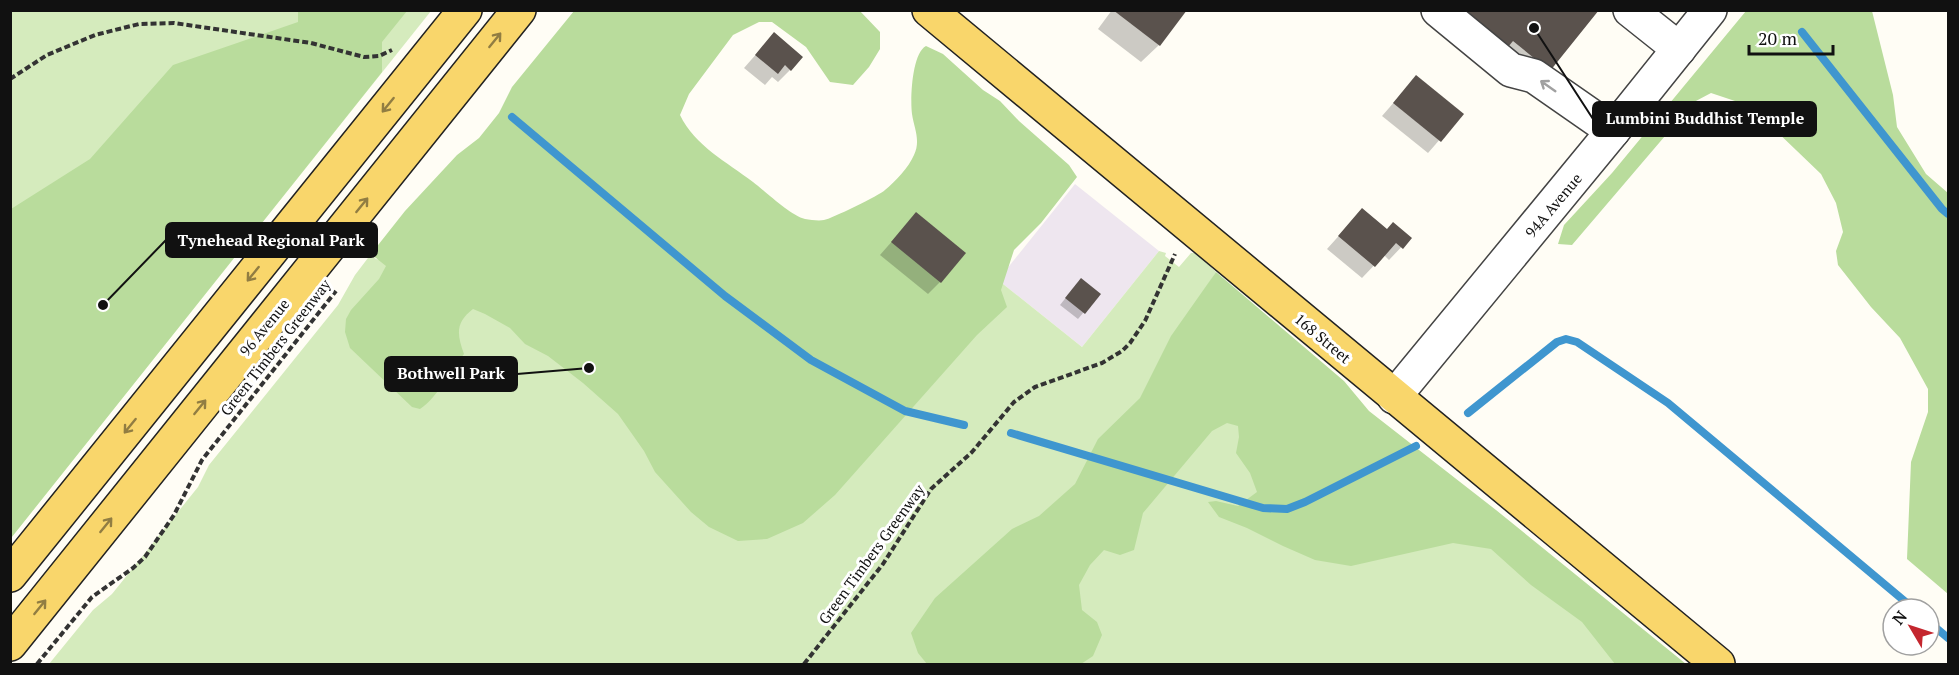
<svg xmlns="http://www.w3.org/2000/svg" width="1959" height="675" viewBox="0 0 1959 675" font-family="'PT Serif',serif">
<rect width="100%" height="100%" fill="#fffdf5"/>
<!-- industrial -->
<polygon fill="#eee6ef" points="1075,184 1159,251 1082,347 998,280"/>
<!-- green -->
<g fill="#d5ebbd">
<polygon points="10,11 431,11 11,538 10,538"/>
<polygon points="1159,251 1166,253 1165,256 1179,267 1191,253 1196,253 1216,272 1205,289 1658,664 49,664 93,610 112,594 198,487 209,465 338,305 355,275 371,254 376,259 907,388 998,280 1082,347"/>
</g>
<!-- forest -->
<g fill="#b9dc9c">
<path d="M 859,10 L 880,32 L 880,49 L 869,67 L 853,85 L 830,82 L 806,47 L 772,22 L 759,22 L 733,35 L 689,94 L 680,115 C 695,146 727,162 753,182 C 766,192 791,216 805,219 C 811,220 819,221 824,220 C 831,219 880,195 885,190 C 895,182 909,167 914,155 C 921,140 914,128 912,114 C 910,99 912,53 926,46 L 943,54 L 983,90 L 1000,101 L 1019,121 L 1069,165 L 1077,177 L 1041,223 L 1014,250 L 1001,290 L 1007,307 L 977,335 L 835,495 L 803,523 L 767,539 L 738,541 L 709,527 L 691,512 L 655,472 L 644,451 L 618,414 L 583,383 L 548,356 L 525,344 L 510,328 L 485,314 L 473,309 C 455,323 457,334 464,354 C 449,372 439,396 420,409 L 412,407 L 350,348 L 345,332 L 346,319 L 351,310 L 379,279 L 386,266 L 371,254 L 405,211 L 457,155 L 479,138 L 499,113 L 512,87 L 574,11 Z"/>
<polygon points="298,11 407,11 382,42 382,72 11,538 11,209 90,159 173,65 298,22"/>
<polygon points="1746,11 1872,11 1893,95 1897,127 1926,174 1948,193 1948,594 1907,559 1911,462 1928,412 1928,389 1900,338 1871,307 1838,265 1836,251 1843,232 1836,203 1821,174 1771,126 1735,101 1711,93 1694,102 1572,245 1558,244 1564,225 1612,173"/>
<polygon points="1216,272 1344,381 1369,411 1496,510 1686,664 1615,664 1582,622 1531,585 1491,549 1453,543 1351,566 1315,560 1283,546 1247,528 1219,517 1208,502 1216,501 1238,506 1257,492 1250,473 1236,453 1239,437 1238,426 1227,423 1212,431 1143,513 1134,550 1120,555 1104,550 1090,565 1079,585 1082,610 1097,622 1102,635 1093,656 1081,664 927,664 918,653 911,633 935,598 1012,529 1039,516 1075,484 1098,439 1140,398 1171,336"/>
</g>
<!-- shadow -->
<g fill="#0003">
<polygon points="1112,10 1185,10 1159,45 1141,62 1098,29"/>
<polygon points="1462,10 1597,10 1548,70 1495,58"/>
<polygon points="774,34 790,70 778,82 772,77 765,85 744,68"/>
<polygon points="1416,77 1462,114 1428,153 1382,116"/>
<polygon points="1362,210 1387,230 1410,238 1389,260 1384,255 1362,278 1327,249"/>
<polygon points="916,214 940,282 928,294 880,255"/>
<polygon points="1076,285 1099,294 1078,319 1060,305"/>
</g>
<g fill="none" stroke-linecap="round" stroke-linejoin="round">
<!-- stream -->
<g stroke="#3f96cf" stroke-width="8">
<polyline points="1802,32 1942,209 1948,214"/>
<polyline points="512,117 725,296 811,360 905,411 964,425"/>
<polyline points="1468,413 1557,342 1566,339 1577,342 1668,403 1914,609"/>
<polyline points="1011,433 1263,508 1287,509 1305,502 1416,446"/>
<polyline points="1929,622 1948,638"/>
</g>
</g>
<!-- building -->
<g fill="#5a524d">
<polygon points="1113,10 1187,10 1160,46"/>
<polygon points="1470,10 1599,10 1550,71 1513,41 1508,47 1467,14"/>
<polygon points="774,32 803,57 791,71 785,65 778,74 755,55"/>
<polygon points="1416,75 1464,114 1441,142 1393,103"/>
<polygon points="1362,208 1387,229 1393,222 1412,238 1403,249 1396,243 1375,267 1338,236"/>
<polygon points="916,212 966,253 941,283 891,242"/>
<polygon points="1081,278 1101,294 1085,314 1065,298"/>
</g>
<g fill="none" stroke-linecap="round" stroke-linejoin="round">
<!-- minor casing -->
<g stroke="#444" stroke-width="36">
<g id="minor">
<polyline points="1438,10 1511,70 1534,76 1613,131"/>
<polyline points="1630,10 1679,49"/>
<polyline points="1394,397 1613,131 1710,10"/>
</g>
</g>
<!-- major casing -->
<g stroke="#222" stroke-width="36">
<g id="major">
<polyline points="929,10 1718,664"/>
<polyline points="10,575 465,10"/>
<polyline points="10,644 519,10"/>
</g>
</g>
<!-- path -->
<g stroke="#333" stroke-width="4" stroke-dasharray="6 3" stroke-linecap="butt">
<polyline points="10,79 47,55 95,35 139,24 174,23 311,43 364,57 379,56 392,50"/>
<polyline points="37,664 92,597 133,568 145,557 174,515 202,460 336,291"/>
<polyline points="804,664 883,564 931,489 972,452 1014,402 1035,387 1102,363 1122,351 1130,343 1145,321 1175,254"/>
</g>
<!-- minor -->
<use href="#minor" stroke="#fff" stroke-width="33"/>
<!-- major -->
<use href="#major" stroke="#f9d66b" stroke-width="33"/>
</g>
<!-- one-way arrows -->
<defs><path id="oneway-shaft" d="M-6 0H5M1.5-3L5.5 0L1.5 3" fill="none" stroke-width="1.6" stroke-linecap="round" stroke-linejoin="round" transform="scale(1.5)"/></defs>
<g stroke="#917d42">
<use href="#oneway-shaft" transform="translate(495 40) rotate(-51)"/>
<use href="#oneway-shaft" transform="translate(388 105) rotate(129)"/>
<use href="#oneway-shaft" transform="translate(362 205) rotate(-51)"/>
<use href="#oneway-shaft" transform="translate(253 274) rotate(129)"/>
<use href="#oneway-shaft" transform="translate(200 407) rotate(-51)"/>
<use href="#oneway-shaft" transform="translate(130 426) rotate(129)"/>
<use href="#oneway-shaft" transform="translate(106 525) rotate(-51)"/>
<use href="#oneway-shaft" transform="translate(40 607) rotate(-51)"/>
</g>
<use stroke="#a0a0a0" href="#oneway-shaft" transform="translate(1548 86) rotate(-145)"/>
<g text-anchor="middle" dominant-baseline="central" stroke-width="6" stroke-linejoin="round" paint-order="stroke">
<!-- street labels -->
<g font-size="15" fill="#111" stroke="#fff">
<text transform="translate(1553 205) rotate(-50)">94A Avenue</text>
<text transform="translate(264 327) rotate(-51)">96 Avenue</text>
<text transform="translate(1323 338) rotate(40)">168 Street</text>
<text transform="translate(275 347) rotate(-52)">Green Timbers Greenway</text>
<text transform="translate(871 554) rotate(-54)">Green Timbers Greenway</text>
</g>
</g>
<!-- callouts -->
<path fill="none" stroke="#111" stroke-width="2" d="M1534 28L1593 119M103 305L166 240M589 368L517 374"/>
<g fill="#111" stroke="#fff" stroke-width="2">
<circle cx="1534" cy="28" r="6"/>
<circle cx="103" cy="305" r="6"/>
<circle cx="589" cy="368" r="6"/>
</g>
<g fill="#111" stroke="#111" stroke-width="2">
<rect x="1593" y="102" width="223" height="34" rx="6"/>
<rect x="166" y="223" width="211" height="34" rx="6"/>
<rect x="385" y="357" width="132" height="34" rx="6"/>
</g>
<g font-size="16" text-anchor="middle" font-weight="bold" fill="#fff">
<text x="1705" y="124">Lumbini Buddhist Temple</text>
<text x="271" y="246">Tynehead Regional Park</text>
<text x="451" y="379">Bothwell Park</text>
</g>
<!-- border -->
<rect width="1959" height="675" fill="none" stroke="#111111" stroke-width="24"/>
<!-- north arrow -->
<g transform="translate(1911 627) rotate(309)"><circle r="28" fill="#ffffff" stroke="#a0a0a0" stroke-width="1.5"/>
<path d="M0-4.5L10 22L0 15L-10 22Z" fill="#c4262e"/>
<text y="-9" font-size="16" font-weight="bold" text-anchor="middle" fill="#111111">N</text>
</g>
<!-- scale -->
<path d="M1749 45v9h84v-9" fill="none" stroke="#111111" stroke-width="3"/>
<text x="1758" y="45" font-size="18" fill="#111111" stroke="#ffffff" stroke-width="4.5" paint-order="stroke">20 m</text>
</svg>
